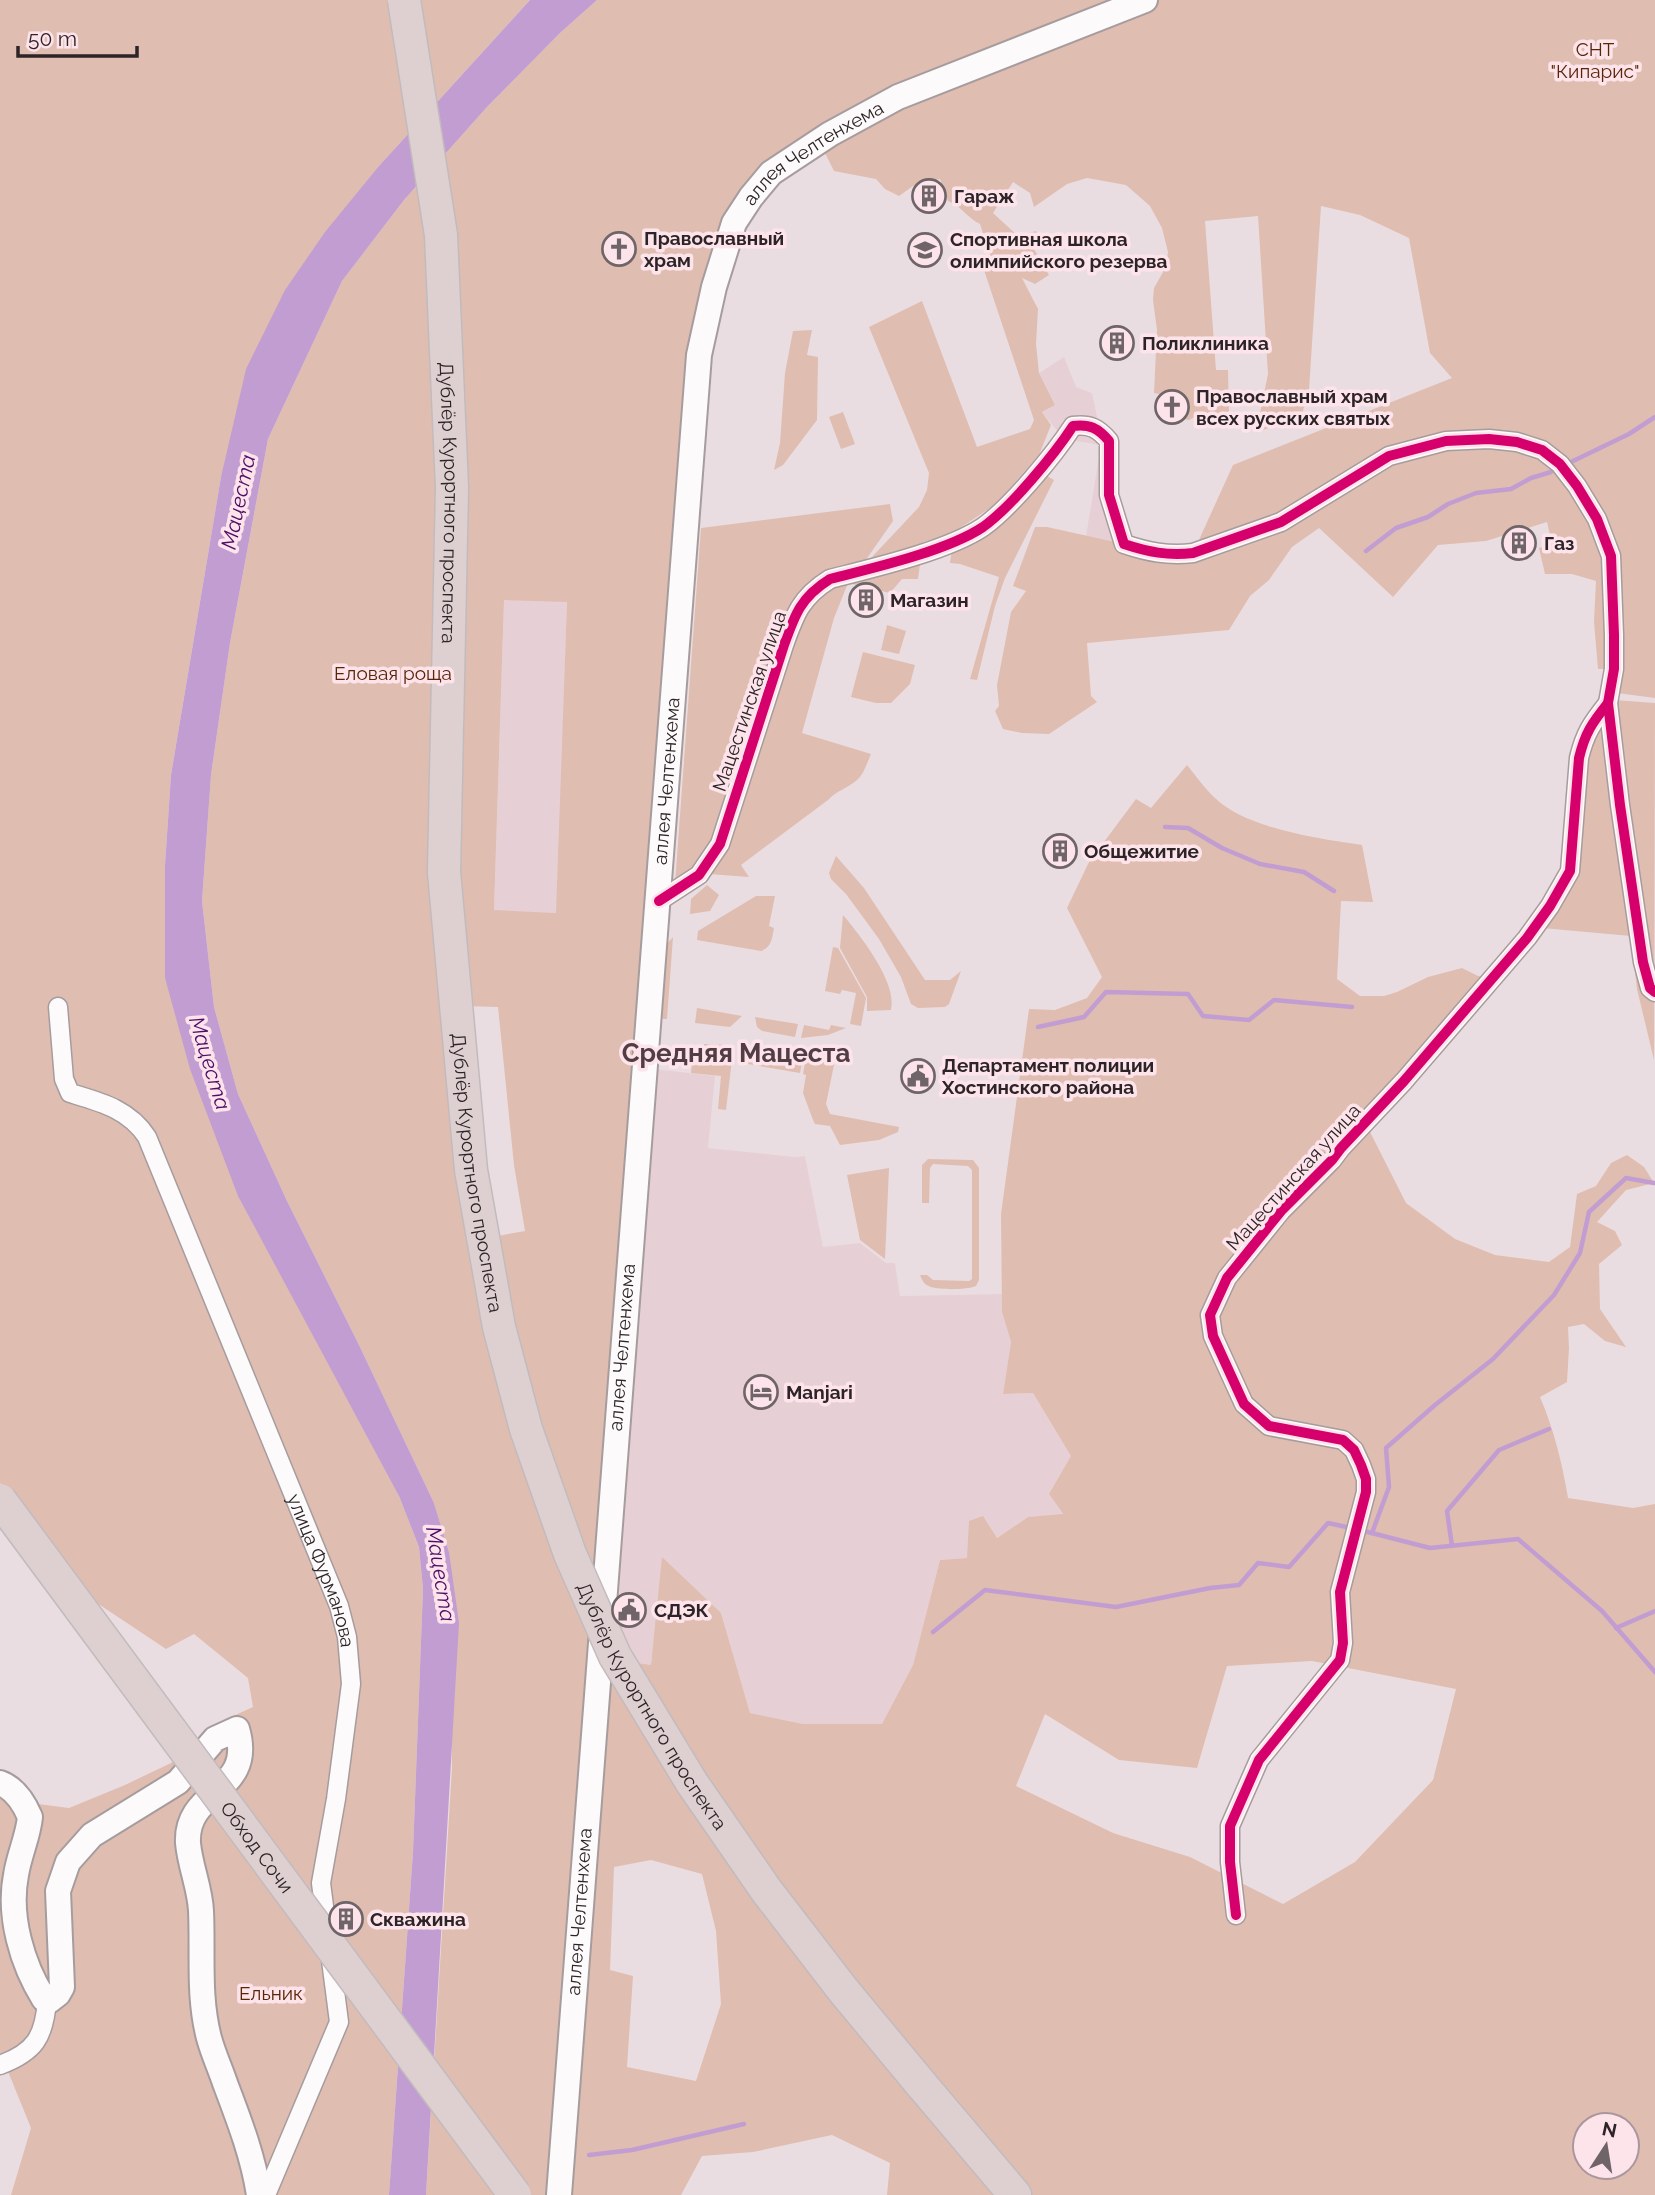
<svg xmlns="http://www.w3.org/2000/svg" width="1655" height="2195" viewBox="0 0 1655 2195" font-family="Raleway,sans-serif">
<rect width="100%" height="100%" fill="#eadde1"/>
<!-- built -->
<g fill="#e7d0d5">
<polygon points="1064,357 1076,387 1092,393 1124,544 1086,536 1101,445 1064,439 1042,412 1055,405 1039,373"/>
<polygon points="504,599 567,601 557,913 494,911"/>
<polygon points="645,1068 715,1076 708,1148 795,1157 805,1156 823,1247 860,1243 886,1263 895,1263 900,1296 1002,1294 1002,1312 1011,1342 1003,1394 1033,1393 1072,1456 1049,1494 1063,1515 1028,1517 967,1558 940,1560 913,1665 882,1725 803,1724 750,1713 721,1613 651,1658 651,1666 599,1658"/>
</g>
<!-- green -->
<g fill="#e0bdb1" fill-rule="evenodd">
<polygon points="0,0 530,0 379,166 221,477 171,775 165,865 165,978 399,1496 419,1547 423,1589 413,1852 389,2195 11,2195 31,2128 5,2064 0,2063 0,1799 69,1808 125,1785 173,1762 211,1726 253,1707 248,1678 194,1634 166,1649 82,1593 0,1483"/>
<path d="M 597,0 L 1655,0 L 1655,698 L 1617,693 L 1614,669 L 1598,669 L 1594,622 L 1596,581 L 1572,574 L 1545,574 L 1539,548 L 1552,544 L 1547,522 L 1486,541 L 1438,545 L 1393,597 L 1319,528 L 1292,547 L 1269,580 L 1250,596 L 1229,630 L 1087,643 L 1091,696 L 1097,702 L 1049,734 L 1022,733 L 1003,729 L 995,711 L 999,706 L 997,685 L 1011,612 L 1026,591 L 1013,586 L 1035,527 L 1047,527 L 1124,544 L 1193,553 L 1233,465 L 1452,378 L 1430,353 L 1409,238 L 1360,215 L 1321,206 L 1309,390 L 1302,414 L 1256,433 L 1268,374 L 1258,216 L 1205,221 L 1216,370 L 1228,370 L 1229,414 L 1206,419 L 1195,417 L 1189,420 L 1178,418 L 1180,398 L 1154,393 L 1157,330 L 1153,300 L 1154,288 L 1166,267 L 1168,252 L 1162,228 L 1150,206 L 1126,185 L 1087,178 L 1067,184 L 1034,207 L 1030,193 L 1013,182 L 993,213 L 1018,236 L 1036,231 L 1043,244 L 1034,249 L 1049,275 L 1035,284 L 1022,278 L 1038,309 L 1036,344 L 1039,373 L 1055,405 L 1042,412 L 1051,425 L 1039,455 L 996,504 L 951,534 L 923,542 L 918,579 L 902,579 L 890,593 L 848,583 L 834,618 L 802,733 L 871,754 C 867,763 864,774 857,780 C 848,788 836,791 828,800 L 741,865 L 749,877 L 695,873 L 675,884 L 701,528 L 890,504 L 893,521 L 856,574 L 919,507 L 927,490 L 929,473 L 869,327 L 922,301 L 977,447 L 1030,429 L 1034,420 L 980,258 L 993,264 L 980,224 C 967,218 962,206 948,201 L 940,179 L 913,186 L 899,196 L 885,189 L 876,179 L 834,171 L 819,141 L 771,173 L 713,288 L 599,1658 L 651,1665 L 662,1557 L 721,1613 L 750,1713 L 803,1724 L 882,1724 L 913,1665 L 940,1560 L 967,1558 L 969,1521 L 983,1516 L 997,1538 L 1028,1517 L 1063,1514 L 1049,1494 L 1071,1456 L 1033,1393 L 1003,1394 L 1011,1342 L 1002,1312 L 1001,1214 L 1029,1009 L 1055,1010 L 1087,998 L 1102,977 L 1067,908 L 1089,862 L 1136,799 L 1151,808 L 1187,765 C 1196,776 1205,789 1215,798 C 1247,829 1321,839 1362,845 L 1373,902 L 1341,901 L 1337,979 L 1360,996 L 1384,996 L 1397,992 L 1428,977 L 1462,968 L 1478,976 L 1500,979 L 1368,1128 L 1406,1203 L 1455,1239 L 1495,1255 L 1549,1262 L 1570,1247 L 1577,1194 L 1596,1186 L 1611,1163 L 1627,1155 L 1644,1167 L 1654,1183 L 1626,1190 L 1597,1222 L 1615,1231 L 1622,1245 L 1599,1264 L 1600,1309 L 1626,1347 L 1605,1341 L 1584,1324 L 1568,1327 L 1569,1348 L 1567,1382 L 1540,1397 C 1554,1430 1562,1462 1568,1498 L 1633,1508 L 1655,1504 L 1655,2195 L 887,2195 L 890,2163 L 832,2135 L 753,2152 L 702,2156 L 681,2195 L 426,2195 L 452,1768 L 449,1552 L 434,1503 L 359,1345 L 287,1201 L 238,1094 L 214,1007 L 202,901 L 211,775 L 230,643 L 268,439 L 342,281 L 404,200 L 487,107 L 560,33 ZM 504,600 L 567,602 L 556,913 L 494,910 ZM 462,1006 L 498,1007 L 514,1165 L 525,1231 L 492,1237 ZM 1312,1661 L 1456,1689 L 1433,1780 L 1355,1862 L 1283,1904 L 1190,1857 L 1113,1833 L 1016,1786 L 1045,1714 L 1119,1760 L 1197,1768 L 1227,1666 ZM 651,1860 L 702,1874 L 716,1931 L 721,2004 L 696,2081 L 627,2067 L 633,1976 L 610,1970 L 614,1867 ZM 1585,2125 L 1627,2125 L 1627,2167 L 1585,2167 Z"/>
<polygon points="812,330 807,355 818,357 817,420 783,465 774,470 780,443 785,373 793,331"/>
<polygon points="843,412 855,444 841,449 829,417"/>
<polygon points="1042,473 1054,480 1005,578 995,606 977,680 970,679 999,577 960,564 950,563 952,549"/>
<polygon points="887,625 906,631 899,654 881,650"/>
<polygon points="863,652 915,665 910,684 891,703 876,703 851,697"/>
<polygon points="1614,700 1655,703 1654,1060 1637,989 1631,936 1542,928 1580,866 1579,758"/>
<polygon points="836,856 864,888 925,980 950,980 961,971 949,1004 945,1007 918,1008 911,1004 901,977 879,939 846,894 831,879 829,873"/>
<polygon points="707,885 719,895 710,911 690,914 691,899"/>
<path d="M 756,896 L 775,896 L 769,926 L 774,928 C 772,938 772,947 761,951 L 697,940 L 698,931 Z"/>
<path d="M 843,915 C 860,935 898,983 891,1010 L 867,1011 L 867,997 L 840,948 Z"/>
<polygon points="673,937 667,1019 663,1019 660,1014 666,945"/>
<polygon points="833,947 838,948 866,998 861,1026 850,1024 856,993 842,990 840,994 825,991"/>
<polygon points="697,1008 742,1016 730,1027 695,1023"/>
<polygon points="755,1017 798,1024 795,1037 762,1031 757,1027"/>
<polygon points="804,1025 829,1030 831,1025 846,1028 828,1035 801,1038"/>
<polygon points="704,1044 727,1045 733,1051 726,1110 718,1109 721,1076 691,1073 692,1063 702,1064"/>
<polygon points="758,1048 803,1056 800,1073 748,1064 750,1052"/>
<polygon points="806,1057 830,1061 834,1065 826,1104 830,1114 899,1127 898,1132 879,1140 840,1145 830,1126 815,1124 813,1120 803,1093 806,1075 803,1074"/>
<path d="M 928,1159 L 973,1160 L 979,1168 L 979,1280 L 976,1286 C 966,1290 942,1290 931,1287 C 924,1285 922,1280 920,1275 L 927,1275 L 933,1280 L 969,1281 L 972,1279 L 972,1170 L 968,1166 L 933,1164 L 930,1168 L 929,1203 L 922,1203 L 922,1165 Z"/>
<polygon points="889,1168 885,1259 860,1240 847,1175"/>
</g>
<!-- water -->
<polygon fill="#c29dd2" points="530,0 597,0 560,33 487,107 404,200 342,281 268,439 230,643 211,775 202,901 214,1007 238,1094 287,1201 359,1345 434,1503 449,1552 459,1623 426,2195 389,2195 413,1852 423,1589 419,1547 399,1496 238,1196 190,1069 165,978 165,865 171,775 221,477 246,369 285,290 325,232 379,166"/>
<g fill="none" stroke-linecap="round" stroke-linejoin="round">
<!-- stream -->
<g stroke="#c29dd2" stroke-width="4.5">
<polyline points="1571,462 1629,434 1655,417"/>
<polyline points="1366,551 1396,528 1428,517 1448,504 1476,493 1511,489 1531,478 1551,472"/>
<polyline points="1165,827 1188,828 1222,848 1260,864 1304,872 1334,891"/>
<polyline points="1038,1027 1084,1017 1106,992 1188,994 1203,1016 1249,1020 1274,1000 1352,1007"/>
<polyline points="1360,1530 1430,1548 1518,1539 1602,1611 1655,1672"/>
<polyline points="1372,1533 1389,1487 1386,1448 1435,1405 1493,1359 1554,1295 1580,1253 1589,1212 1626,1178 1654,1183"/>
<polyline points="1452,1546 1447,1511 1499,1450 1549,1429"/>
<polyline points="1616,1628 1655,1611"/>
<polyline points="933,1632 985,1590 1116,1607 1210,1588 1239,1585 1258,1563 1289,1567 1328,1523 1351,1528"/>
<polyline points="589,2155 632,2150 744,2124"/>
</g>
<!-- street casing -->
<g stroke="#a69c9e" stroke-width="21">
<g id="street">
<path d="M 659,901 L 699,875 L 720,844 L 784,645 C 795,614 801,597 830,579 C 873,568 947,551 983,527 C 1011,507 1054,455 1073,426 C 1090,424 1098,428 1109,441 L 1109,495 L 1124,544 C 1148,552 1168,556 1193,553 L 1281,522 L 1389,456 L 1446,441 L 1489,439 L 1517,442 L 1542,450 L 1560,464 L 1577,486 L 1597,519 L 1611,556 L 1614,635 L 1614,669 L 1608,703 L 1620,805 L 1643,962 L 1650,988 L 1655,992"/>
<path id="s1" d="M 58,1007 L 64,1079 L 70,1093 C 100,1102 129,1109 147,1137 L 339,1606 L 347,1637 L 351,1684 L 336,1799 L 321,1883 L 339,2022 L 266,2195"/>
<path d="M 1236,1915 L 1230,1862 L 1230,1826 L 1259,1760 L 1340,1660 L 1343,1643 L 1340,1592 L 1366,1492 L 1366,1479 L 1361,1465 L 1354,1450 L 1343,1440 L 1269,1426 L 1244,1404 L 1213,1336 L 1210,1315 L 1227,1278 L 1281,1211 L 1332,1160 L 1341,1148 L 1404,1081 L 1527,938 L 1550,906 L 1570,871 L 1579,758 C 1585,733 1592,723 1608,703"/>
<path d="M 0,2065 C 35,2052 44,2037 47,2001"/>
</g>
</g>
<!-- secondary casing -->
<g stroke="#a69c9e" stroke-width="28">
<g id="secondary">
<path d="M 0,1783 C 14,1788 24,1803 30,1817 C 28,1837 19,1855 16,1875 C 8,1916 22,1964 44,1999 L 49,2001 L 58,1994 L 62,1987 L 58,1891 L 68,1862 L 92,1835 L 178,1782 L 215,1739 L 237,1729 C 256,1793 185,1788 188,1843 C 190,1866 200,1888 201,1911 C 203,1954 198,1996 209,2038 C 213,2053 220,2068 225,2083 C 239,2120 253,2156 259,2195"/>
<path id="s2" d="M 559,2195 C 600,1581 653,968 699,355 L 714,287 L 734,223 L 751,197 L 771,173 L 830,134 L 898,97 L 1145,0"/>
</g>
</g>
<!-- highway casing -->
<g stroke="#c2bbbd" stroke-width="35">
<polyline id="highway" points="921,2084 1015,2195"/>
</g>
<!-- street -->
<use href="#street" stroke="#fcfafa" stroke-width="18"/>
<!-- secondary -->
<use href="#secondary" stroke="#fcfafa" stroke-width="24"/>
<!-- highway -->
<use href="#highway" stroke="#ded0d1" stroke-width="32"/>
<!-- highway-bridge casing -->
<g stroke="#c2bbbd" stroke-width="35" stroke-linecap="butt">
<g id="highway-bridge">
<path id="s3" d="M 404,0 L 441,235 L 452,488 L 444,872 L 471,1170 L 499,1327 L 526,1429 L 570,1554 L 615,1656 L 692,1783 L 766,1890 L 843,1990 L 921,2084"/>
<path id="s4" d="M 0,1500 L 515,2195"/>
</g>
</g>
<!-- highway-bridge -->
<use href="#highway-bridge" stroke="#ded0d1" stroke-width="32"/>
<!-- cycleway casing -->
<g stroke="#fde4eb" stroke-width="15">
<g id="cycleway">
<path d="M 659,901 L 699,875 L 720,844 L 784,645 C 795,614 801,597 830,579 C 873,568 947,551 983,527 C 1011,507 1054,455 1073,426 C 1090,424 1098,428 1109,441 L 1109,495 L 1124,544 C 1148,552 1168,556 1193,553 L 1281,522 L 1389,456 L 1446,441 L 1489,439 L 1517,442 L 1542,450 L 1560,464 L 1577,486 L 1597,519 L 1611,556 L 1614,635 L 1614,669 L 1608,703 L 1620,805 L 1643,962 L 1650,988 L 1655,992"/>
<path d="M 1236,1915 L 1230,1862 L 1230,1826 L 1259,1760 L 1340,1660 L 1343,1643 L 1340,1592 L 1366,1492 L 1366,1479 L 1361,1465 L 1354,1450 L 1343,1440 L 1269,1426 L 1244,1404 L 1213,1336 L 1210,1315 L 1227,1278 L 1281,1211 L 1332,1160 L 1341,1148 L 1404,1081 L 1527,938 L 1550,906 L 1570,871 L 1579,758 C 1585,733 1592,723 1608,703"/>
</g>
</g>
<!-- cycleway -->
<use href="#cycleway" stroke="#d6006c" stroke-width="10"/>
</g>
<!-- icons -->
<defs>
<g id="building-ring" transform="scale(1.75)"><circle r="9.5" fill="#fde4eb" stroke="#6f6568" stroke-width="1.5"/><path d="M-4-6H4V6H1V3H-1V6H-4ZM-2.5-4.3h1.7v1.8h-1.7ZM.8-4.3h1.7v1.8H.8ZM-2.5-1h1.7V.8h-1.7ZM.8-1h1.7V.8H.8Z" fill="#6f6568"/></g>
<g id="church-ring" transform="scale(1.75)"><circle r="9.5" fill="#fde4eb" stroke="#6f6568" stroke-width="1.5"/><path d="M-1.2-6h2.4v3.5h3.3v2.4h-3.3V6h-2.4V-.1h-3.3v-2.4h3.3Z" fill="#6f6568"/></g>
<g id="school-ring" transform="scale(1.75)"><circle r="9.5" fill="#fde4eb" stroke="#6f6568" stroke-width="1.5"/><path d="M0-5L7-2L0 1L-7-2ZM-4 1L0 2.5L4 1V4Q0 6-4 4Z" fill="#6f6568"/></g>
<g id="civic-ring" transform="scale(1.75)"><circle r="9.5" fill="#fde4eb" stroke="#6f6568" stroke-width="1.5"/><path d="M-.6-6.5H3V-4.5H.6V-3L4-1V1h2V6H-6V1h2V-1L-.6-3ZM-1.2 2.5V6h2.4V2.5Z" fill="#6f6568"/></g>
<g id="hotel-ring" transform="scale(1.75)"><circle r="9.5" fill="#fde4eb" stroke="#6f6568" stroke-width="1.5"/><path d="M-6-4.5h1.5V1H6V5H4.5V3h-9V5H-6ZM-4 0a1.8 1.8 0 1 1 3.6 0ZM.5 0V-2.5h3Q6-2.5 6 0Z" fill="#6f6568"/></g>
</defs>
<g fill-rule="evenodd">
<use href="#building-ring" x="929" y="196"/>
<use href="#church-ring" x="619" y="249"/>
<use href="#school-ring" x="925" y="250"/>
<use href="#building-ring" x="1117" y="343"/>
<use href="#church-ring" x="1172" y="407"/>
<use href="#building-ring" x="1519" y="543"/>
<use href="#building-ring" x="866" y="600"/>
<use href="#building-ring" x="1060" y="851"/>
<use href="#civic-ring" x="918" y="1076"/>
<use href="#hotel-ring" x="761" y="1392"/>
<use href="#civic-ring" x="629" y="1610"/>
<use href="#building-ring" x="346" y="1919"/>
</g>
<g text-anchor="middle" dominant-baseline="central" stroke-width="7" stroke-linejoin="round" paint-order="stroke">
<!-- park labels -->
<g font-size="19" fill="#5a2406" stroke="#fde4eb">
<text x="1595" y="49">СНТ<tspan x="1595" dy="22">"Кипарис"</tspan></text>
<text x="393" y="673">Еловая роща</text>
<text x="271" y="1993">Ельник</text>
</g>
<!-- street labels -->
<g font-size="19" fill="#2d2427" stroke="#fde4eb">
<text stroke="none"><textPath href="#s2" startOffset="2090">аллея Челтенхема</textPath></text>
<text stroke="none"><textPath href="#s3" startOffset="506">Дублёр Курортного проспекта</textPath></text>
<text transform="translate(749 701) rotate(-71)">Мацестинская улица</text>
<text stroke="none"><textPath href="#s2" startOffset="1418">аллея Челтенхема</textPath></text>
<text stroke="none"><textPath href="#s3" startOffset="1178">Дублёр Курортного проспекта</textPath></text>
<text transform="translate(1293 1177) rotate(-48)">Мацестинская улица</text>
<text stroke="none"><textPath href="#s2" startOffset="850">аллея Челтенхема</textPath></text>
<text stroke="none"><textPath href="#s1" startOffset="646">улица Фурманова</textPath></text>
<text stroke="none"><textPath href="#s3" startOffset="1745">Дублёр Курортного проспекта</textPath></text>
<text stroke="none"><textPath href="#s4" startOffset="432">Обход Сочи</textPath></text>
<text stroke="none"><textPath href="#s2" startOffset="284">аллея Челтенхема</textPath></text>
</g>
<!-- poi labels -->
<g font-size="19" font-weight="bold" fill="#2d2427" stroke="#fde4eb" text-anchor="start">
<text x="954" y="196">Гараж</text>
<text x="644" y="238">Православный<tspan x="644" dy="22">храм</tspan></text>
<text x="950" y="239">Спортивная школа<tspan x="950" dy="22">олимпийского резерва</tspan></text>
<text x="1142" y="343">Поликлиника</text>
<text x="1196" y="396">Православный храм<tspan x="1196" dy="22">всех русских святых</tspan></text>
<text x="1544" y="543">Газ</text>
<text x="890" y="600">Магазин</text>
<text x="1084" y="851">Общежитие</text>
<text x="942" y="1065">Департамент полиции<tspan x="942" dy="22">Хостинского района</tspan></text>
<text x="786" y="1392">Manjari</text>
<text x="654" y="1610">СДЭК</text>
<text x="370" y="1919">Скважина</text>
</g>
<!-- water labels -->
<g font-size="21" font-style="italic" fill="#4e0d68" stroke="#fde4eb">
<text transform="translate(238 502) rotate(-78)">Мацеста</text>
<text transform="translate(210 1063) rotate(73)">Мацеста</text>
<text transform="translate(441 1574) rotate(81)">Мацеста</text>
</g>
<!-- district labels -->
<g font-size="26" font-weight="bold" fill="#513d43" stroke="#fde4eb">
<text x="736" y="1053">Средняя Мацеста</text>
</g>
</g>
<!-- north arrow -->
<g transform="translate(1606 2146) rotate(12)"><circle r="33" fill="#fde4eb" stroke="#aa979d" stroke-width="2"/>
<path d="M0-5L12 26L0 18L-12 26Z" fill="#6f6568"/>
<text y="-10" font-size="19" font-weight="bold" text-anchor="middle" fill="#2d2427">N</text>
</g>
<!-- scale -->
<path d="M18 46v10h119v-10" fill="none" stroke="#2d2427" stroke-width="3.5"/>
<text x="28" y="46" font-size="21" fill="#2d2427" stroke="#fde4eb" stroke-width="5" paint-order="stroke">50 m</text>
</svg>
